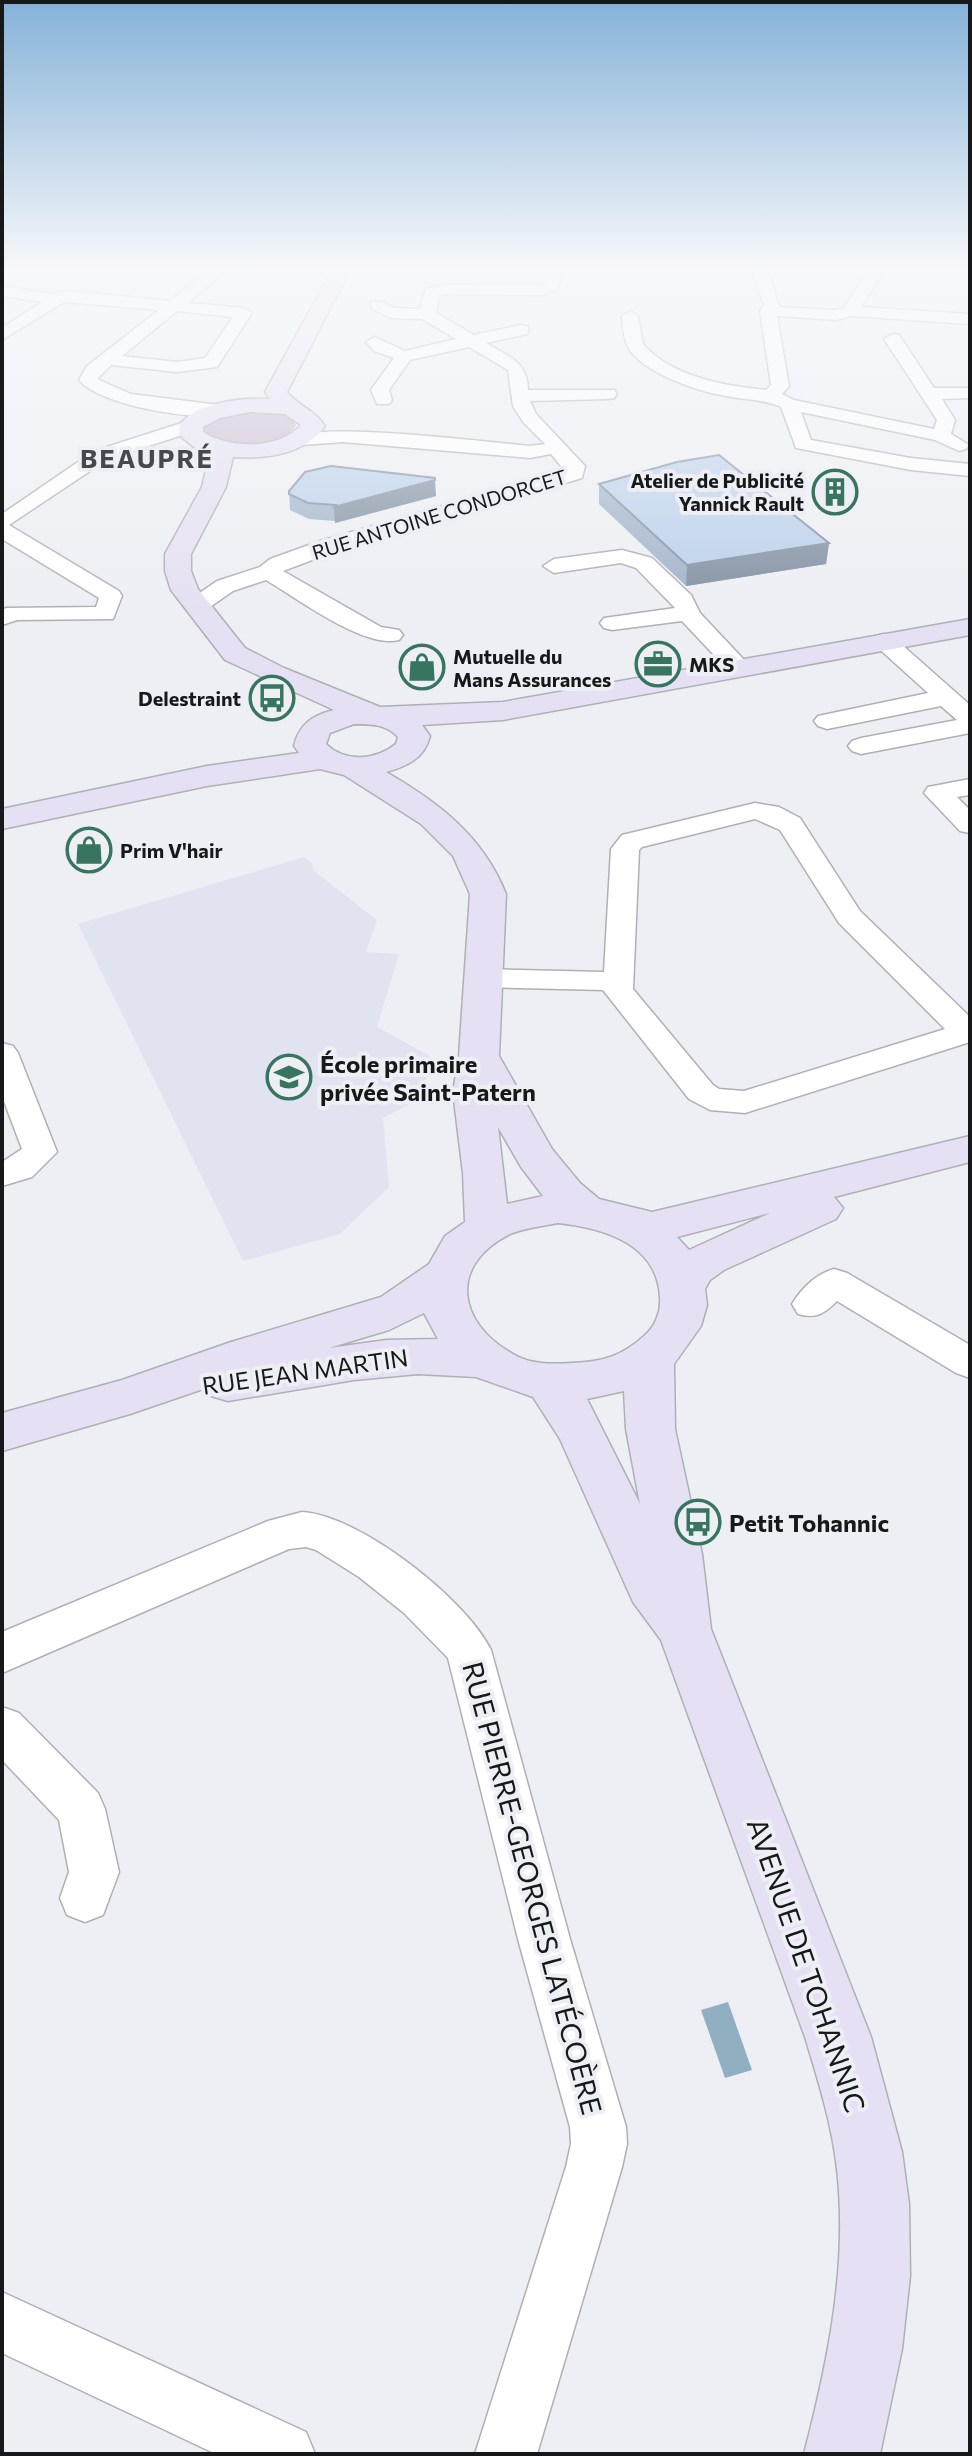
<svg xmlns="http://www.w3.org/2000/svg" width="972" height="2456" viewBox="0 0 972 2456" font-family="Commissioner,sans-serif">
<rect width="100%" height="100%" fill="#eeeff4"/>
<!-- built -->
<polygon fill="#e1e4f0" points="304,857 312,863 313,870 377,920 366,952 399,954 377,1027 430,1056 423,1097 383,1118 389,1187 340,1234 243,1261 78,924"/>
<!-- green -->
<path fill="#c9bace" d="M 231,411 C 251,411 286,404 296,425 C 281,453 228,443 204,435 L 200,424 Z"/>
<!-- water -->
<polygon fill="#90afc1" points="728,2002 752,2070 725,2078 701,2010"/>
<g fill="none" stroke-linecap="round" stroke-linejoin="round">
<!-- street casing -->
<g stroke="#afb0b4" stroke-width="3">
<g id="street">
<path d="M 203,268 L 219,268 L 221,274 L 188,303 L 244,308 L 252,313 L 217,367 L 177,372 L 111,365 L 97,379 L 131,394 L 227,406 L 229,410 L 227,414 C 196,422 99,405 79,380 L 87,366 L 159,310 L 64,302 L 2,340 L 2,328 L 42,302 L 2,296 L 2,286 L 52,294 L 70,291 L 170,301 L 205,273 ZM 177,311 L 233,317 L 205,358 L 177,362 L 122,356 Z"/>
<path d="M 548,268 L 564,268 L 557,290 L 542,295 L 445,294 L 439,295 L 436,313 L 474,335 L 521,325 L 527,326 L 529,330 L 527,334 L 486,343 C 508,356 528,362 528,390 L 614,390 L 617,394 L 614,398 L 608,399 L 530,401 L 536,414 L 585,466 L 582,478 L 336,551 L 283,571 L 381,627 L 399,630 L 403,635 L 399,640 C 364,649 297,598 266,580 L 233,591 L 204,611 L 188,611 L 185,606 L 188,601 L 217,581 L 260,567 L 270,559 L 320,541 L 565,471 L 551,454 L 530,458 L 343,442 L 302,445 L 292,439 C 310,420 495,443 530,446 L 545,444 L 523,422 L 513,406 L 508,370 L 469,347 L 410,360 L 389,390 L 392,400 L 389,404 L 377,404 L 371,390 L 394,358 L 374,351 L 366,342 L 375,337 L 405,351 L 456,339 L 422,319 L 390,318 L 371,308 L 371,302 L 383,302 L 394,308 L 420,309 L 426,289 L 445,284 L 541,285 L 544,284 Z"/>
<path d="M 751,268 L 767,268 L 779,307 L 835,310 L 844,308 L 870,268 L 886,268 L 861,307 L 970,314 L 970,324 L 851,316 L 836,320 L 777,316 L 789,386 L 782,394 L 794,400 L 934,429 L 937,420 L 884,339 L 893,334 L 899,335 L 934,388 L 970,388 L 970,398 L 942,399 L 955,420 L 951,434 L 969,445 L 966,449 L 959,451 L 935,440 L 801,412 L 811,440 L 911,458 L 970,464 L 970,476 L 911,470 L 796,448 L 781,407 C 763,399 745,400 726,396 C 699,392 641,372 628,347 C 623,338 623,325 622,316 L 630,311 L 638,316 L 643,344 C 671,377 726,386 766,390 L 771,385 L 760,311 L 764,305 Z"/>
<polygon points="191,420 200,426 198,430 108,459 9,525 119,591 122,596 113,619 17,620 2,625 2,610 6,608 96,607 99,598 2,539 2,514 94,451"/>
<polygon points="622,550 652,558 691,595 700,613 746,662 750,667 746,672 730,672 682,621 612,630 604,628 600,623 604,618 675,608 636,568 621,563 554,573 543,566 554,559"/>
<polygon points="884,634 892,636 970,705 970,733 861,754 852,751 848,746 852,741 861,738 957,720 941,706 827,729 818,726 814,721 818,716 928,693 876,646 872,641 876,636"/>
<polygon points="970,779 970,795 957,797 970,810 970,833 960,831 924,793 928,787"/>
<path d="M 755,803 L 779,807 L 800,818 L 860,911 L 967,1014 L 970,1018 L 970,1042 L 745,1113 L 710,1110 L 689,1099 L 603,990 L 482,987 L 471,985 L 467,978 L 471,971 L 482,969 L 604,972 L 611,849 L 622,835 ZM 755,819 L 780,830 L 839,923 L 945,1029 L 744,1091 L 719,1089 L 713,1085 L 633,989 L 639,850 L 642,847 Z"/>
<polygon points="2,1043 13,1046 18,1053 57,1152 32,1177 2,1186 2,1162 22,1149 2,1096"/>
<path d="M 834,1269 L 847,1273 L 970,1345 L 970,1378 L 956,1373 L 837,1301 C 824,1314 816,1319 798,1314 L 792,1304 C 802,1288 816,1274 834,1269 Z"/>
<path d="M 302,1512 C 359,1515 466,1599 491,1650 L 570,1939 L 626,2127 L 627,2144 L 622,2167 L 537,2454 L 475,2454 L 566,2167 L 571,2144 L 570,2127 L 518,1939 L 448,1658 L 404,1613 L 359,1577 L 316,1550 L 306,1547 L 289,1549 L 2,1673 L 2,1632 L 268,1521 Z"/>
<polygon points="2,1707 19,1713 98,1793 105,1809 119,1872 103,1915 85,1922 67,1915 60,1898 69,1872 59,1820 2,1760"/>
<polygon points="2,2292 306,2432 315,2454 216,2454 2,2353"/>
</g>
</g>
<!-- secondary casing -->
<g stroke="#afb0b4" stroke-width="3">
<path id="secondary" d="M 333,268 L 351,268 L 287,392 C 298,406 314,409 325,426 C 304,455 266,459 233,457 L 226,487 L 191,554 L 191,571 L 198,589 L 245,648 L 284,668 L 380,707 L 503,702 L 970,619 L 970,635 L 503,720 L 422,725 L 430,736 C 424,759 407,766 386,772 C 438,802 483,836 506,894 L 499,1056 L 552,1149 L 580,1183 L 599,1199 L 652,1212 L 970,1136 L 970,1162 L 834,1197 L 843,1208 L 836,1219 L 724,1270 L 710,1280 L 705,1289 L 707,1305 L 701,1326 L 674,1364 L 675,1429 L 702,1554 L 711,1629 L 871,2037 L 902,2152 L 909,2204 L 910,2276 L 902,2349 L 880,2454 L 804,2454 C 828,2361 848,2265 837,2169 C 832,2124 818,2080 805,2037 L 661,1640 L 633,1602 L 560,1439 L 533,1397 L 476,1377 L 418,1374 L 354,1380 L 228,1401 L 211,1396 L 206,1388 L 130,1414 L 2,1451 L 2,1413 L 122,1380 L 231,1342 L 381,1297 L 429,1264 L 445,1236 L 465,1222 L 463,1173 L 453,1092 L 459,1056 L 470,894 L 453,856 L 421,824 L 344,775 L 320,769 L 207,786 L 2,829 L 2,809 L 207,766 L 299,753 L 294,746 C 299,724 313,715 334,710 L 225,660 L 171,590 L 165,571 L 165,554 L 202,487 L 209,457 L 207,452 L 194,447 L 179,435 L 180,424 C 199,401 242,398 270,399 L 265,392 ZM 250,412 L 285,414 L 301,425 C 279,450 229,449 203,432 L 203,427 L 220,418 ZM 354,724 C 371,724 386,724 398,737 L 396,744 C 376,760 346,763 326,744 L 330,733 ZM 498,1127 L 521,1167 L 543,1196 L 507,1204 ZM 770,1213 L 689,1250 L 677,1237 ZM 558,1223 C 604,1228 658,1244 660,1298 C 661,1312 655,1327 644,1336 C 622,1356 602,1362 572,1363 C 552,1364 531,1365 513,1354 C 457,1323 448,1265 510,1234 C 524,1228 543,1226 558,1223 ZM 424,1313 L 438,1339 L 386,1340 L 329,1348 L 389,1330 ZM 624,1391 L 626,1429 L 640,1504 L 587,1399 Z"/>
</g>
<!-- street -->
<use href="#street" fill="#fff" fill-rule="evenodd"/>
<!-- secondary -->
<use href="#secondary" fill="#e5e0f3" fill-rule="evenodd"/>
</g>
<!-- wall -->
<g fill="#a2b4ca">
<polygon points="599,484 829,543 826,564 686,586 599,504"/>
<polygon points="289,491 436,496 335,523 335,521 309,519 290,510"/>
</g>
<!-- shaded-wall -->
<g fill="#8492a4">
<polygon points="435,480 436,496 335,523 334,507"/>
<polygon points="829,543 826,564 686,586 687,565"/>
</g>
<!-- building -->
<g fill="#bcd1eb" stroke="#8492a4" stroke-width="2">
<polygon points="719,455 829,543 687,565 599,484 677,462"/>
<polygon points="331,466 435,478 435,480 334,507 336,505 308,503 289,494 289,491 305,472"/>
</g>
<!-- sky -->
<linearGradient id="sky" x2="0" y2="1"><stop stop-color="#85b2d8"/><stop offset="0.44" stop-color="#f7f8fa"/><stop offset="1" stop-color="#f7f8fa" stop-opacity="0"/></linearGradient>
<rect width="972" height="612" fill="url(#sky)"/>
<!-- icons -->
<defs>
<g id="building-ring" transform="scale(2.3)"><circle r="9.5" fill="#eeeff4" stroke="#387561" stroke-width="1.5"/><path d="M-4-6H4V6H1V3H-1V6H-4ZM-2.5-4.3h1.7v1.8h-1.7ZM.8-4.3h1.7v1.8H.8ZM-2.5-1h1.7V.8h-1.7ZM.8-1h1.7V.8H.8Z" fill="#387561"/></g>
<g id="office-ring" transform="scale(2.3)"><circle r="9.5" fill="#eeeff4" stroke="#387561" stroke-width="1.5"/><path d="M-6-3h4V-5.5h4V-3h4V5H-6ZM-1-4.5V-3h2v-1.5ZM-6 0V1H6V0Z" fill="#387561"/></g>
<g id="shop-ring" transform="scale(2.3)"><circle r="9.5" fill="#eeeff4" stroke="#387561" stroke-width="1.5"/><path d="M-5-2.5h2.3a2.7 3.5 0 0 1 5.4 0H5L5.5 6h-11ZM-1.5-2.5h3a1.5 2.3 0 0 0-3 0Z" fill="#387561"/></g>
<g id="bus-ring" transform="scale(2.3)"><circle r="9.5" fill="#eeeff4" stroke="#387561" stroke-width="1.5"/><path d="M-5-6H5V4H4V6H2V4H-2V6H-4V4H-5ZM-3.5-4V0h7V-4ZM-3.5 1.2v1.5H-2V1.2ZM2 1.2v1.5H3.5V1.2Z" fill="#387561"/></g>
<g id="school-ring" transform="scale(2.3)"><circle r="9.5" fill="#eeeff4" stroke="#387561" stroke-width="1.5"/><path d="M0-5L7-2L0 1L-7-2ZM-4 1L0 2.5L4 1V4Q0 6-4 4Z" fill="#387561"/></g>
</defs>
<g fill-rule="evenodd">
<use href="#building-ring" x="835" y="492"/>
<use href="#office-ring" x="658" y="664"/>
<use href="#shop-ring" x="422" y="667"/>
<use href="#bus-ring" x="272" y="698"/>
<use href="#shop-ring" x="89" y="850"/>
<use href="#school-ring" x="289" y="1077"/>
<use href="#bus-ring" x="698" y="1522"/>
</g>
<g text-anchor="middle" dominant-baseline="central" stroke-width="8" stroke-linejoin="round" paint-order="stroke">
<!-- far-poi labels -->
<g font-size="20" font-weight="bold" fill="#171819" stroke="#eeeff4" text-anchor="start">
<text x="804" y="480" text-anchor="end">Atelier de Publicité<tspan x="804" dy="23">Yannick Rault</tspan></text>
<text x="453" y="656">Mutuelle du<tspan x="453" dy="23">Mans Assurances</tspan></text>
<text x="689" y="664">MKS</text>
<text x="241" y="698" text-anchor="end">Delestraint</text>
<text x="120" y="850">Prim V'hair</text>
</g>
<!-- far-street labels -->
<g font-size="20" fill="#171819" stroke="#eeeff4">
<text transform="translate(439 514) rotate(-17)">RUE ANTOINE CONDORCET</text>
</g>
<!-- poi labels -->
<g font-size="24" font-weight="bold" fill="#171819" stroke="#eeeff4" text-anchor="start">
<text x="320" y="1063">École primaire<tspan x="320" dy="28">privée Saint-Patern</tspan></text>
<text x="729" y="1522">Petit Tohannic</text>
</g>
<!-- street labels -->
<g font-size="24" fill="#171819" stroke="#eeeff4">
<text transform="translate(305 1371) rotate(-8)">RUE JEAN MARTIN</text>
</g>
<!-- far-district labels -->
<g font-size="26" font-weight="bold" letter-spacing="2" fill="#47484c" stroke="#eeeff4">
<text x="147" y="457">BEAUPRÉ</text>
</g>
<!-- near-street labels -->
<g font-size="28" fill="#171819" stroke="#eeeff4">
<text transform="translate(533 1888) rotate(75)">RUE PIERRE-GEORGES LATÉCOÈRE</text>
<text transform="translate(807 1965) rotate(71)">AVENUE DE TOHANNIC</text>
</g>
</g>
<!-- border -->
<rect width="972" height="2456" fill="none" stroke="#171819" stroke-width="8"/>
</svg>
